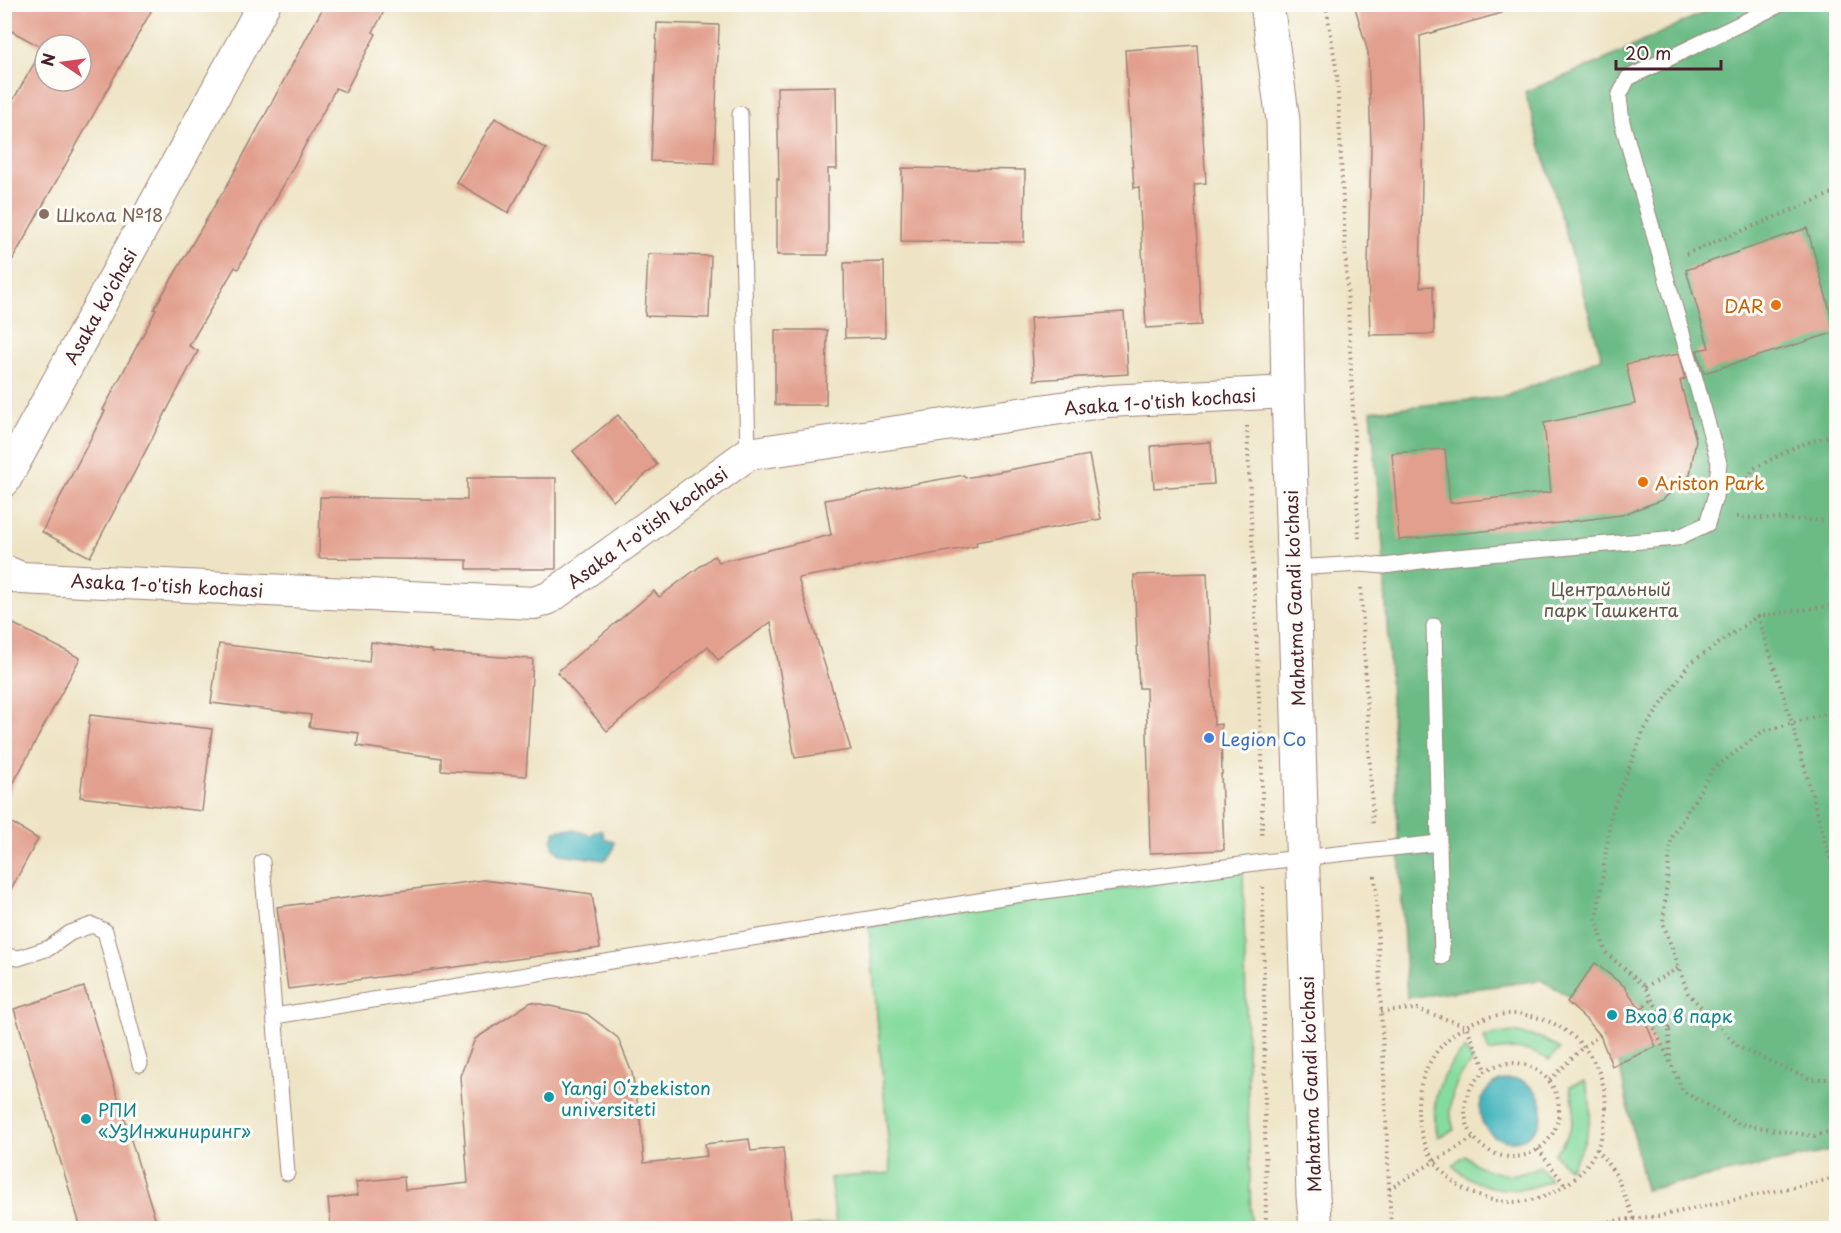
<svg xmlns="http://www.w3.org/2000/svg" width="1841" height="1233" viewBox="0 0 1841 1233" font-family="'Playpen Sans',sans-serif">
<rect width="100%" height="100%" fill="#fdfcf7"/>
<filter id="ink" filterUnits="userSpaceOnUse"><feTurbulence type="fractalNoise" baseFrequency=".0167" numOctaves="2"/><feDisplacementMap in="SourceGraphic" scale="12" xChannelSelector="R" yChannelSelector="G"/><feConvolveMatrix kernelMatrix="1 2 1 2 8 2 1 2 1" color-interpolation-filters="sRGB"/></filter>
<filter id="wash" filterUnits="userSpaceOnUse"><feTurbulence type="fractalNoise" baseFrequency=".008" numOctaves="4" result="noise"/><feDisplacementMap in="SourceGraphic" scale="24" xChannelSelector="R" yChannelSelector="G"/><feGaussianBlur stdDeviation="1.35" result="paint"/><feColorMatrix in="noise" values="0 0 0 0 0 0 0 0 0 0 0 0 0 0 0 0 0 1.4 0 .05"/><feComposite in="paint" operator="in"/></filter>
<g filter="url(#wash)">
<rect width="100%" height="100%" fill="#eee4c5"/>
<!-- green -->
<g fill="#86db9e" stroke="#687d64" stroke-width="1.5">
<polygon points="1243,870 1251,1228 794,1228 836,1223 830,1178 891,1173 869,927"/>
<path d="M 1513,1032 L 1541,1038 L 1560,1049 L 1549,1060 C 1529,1048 1511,1047 1489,1052 L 1484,1037 L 1498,1034 Z"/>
<path d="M 1465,1049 L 1473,1061 C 1454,1080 1445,1104 1454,1130 L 1438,1137 C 1429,1102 1438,1074 1465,1049 Z"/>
<path d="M 1585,1081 C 1597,1112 1588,1143 1569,1169 L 1554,1154 C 1574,1132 1578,1114 1570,1086 Z"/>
<path d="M 1465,1155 C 1478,1170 1503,1177 1522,1173 C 1529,1172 1534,1168 1540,1166 L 1550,1180 C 1518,1197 1477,1190 1452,1165 Z"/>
</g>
<!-- forest -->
<polygon fill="#6cbb85" stroke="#5b6d58" stroke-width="1.5" points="1719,5 1836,5 1836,1150 1645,1190 1619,1063 1604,1032 1571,997 1541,980 1407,998 1383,548 1371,411 1507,396 1602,358 1525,92 1600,62"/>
<!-- water -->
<g fill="#45b5bd" stroke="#486a74" stroke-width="1.5">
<path d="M 562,830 L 575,830 L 592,836 L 593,833 L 600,830 L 603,832 L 604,839 L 614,842 C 614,851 611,855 604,860 L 560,854 L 554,849 L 552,840 L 556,831 Z"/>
<circle cx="1511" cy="1110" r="31"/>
</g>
<g id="blocks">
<!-- building -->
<g fill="#e29f8d" fill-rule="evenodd">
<path d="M 13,4 L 155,4 L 4,275 L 4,116 L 43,48 L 4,27 L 4,19 ZM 45,45 L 81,45 L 81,81 L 45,81 Z"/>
<polygon points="325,4 388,4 373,32 376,34 345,92 336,88 238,269 235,267 189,346 198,351 90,557 42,532 105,411 103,410 156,310 154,309 222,193 223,193"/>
<polygon points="1354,4 1501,4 1502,13 1420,36 1423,123 1420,287 1433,286 1434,334 1370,335 1368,265 1371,146 1368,52"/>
<polygon points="657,23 719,25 714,163 651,161"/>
<polygon points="1197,45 1206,183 1194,184 1201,325 1146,328 1139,187 1134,188 1125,50"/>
<polygon points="836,86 837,169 828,169 828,255 777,255 777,179 779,180 777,87"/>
<polygon points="495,118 546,149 508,213 456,182"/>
<polygon points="902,168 1025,170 1024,242 901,241"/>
<polygon points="1807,228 1836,332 1704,373 1697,350 1709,348 1686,270"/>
<polygon points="648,254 711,256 709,318 645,316"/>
<polygon points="884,262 885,337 845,338 844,263"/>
<polygon points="1124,312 1128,374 1034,380 1030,318"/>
<polygon points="775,330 827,330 826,405 775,405"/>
<polygon points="1678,354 1685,379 1680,381 1696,440 1690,475 1662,500 1621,515 1560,523 1399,540 1392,453 1445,449 1450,503 1551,492 1544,423 1635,404 1626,364"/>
<polygon points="618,415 657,465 613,501 573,451"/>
<polygon points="1211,442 1214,484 1154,488 1151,446"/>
<polygon points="1089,455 1101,519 976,542 977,546 798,578 851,750 795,758 771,622 718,660 708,646 607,731 557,672 654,591 659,597 714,556 719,562 831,535 825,500 964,475 965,478"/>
<polygon points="467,478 556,478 556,569 467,569 467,560 319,558 320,497 467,500"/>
<polygon points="1207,573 1214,725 1221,724 1222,774 1221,774 1224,850 1150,853 1146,688 1139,688 1134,575"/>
<polygon points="4,619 80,658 4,801"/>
<polygon points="371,642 431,650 431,652 533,659 526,776 441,770 441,758 357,746 359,733 309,727 311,715 211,703 219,644 369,662"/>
<polygon points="90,715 212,729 202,811 80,797"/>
<polygon points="4,818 38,839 4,902"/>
<polygon points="483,880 592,894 600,948 288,989 277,907"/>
<polygon points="1595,963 1624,986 1640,1009 1656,1047 1612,1066 1600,1035 1589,1022 1567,1002"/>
<polygon points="84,987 158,1228 81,1228 14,1009"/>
<polygon points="531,1002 587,1014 618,1038 632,1073 640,1117 644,1163 707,1156 705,1144 749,1139 751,1151 783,1148 792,1228 331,1228 328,1199 358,1195 356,1182 404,1177 405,1190 468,1183 460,1076 475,1039"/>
</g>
</g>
</g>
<g filter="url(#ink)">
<use href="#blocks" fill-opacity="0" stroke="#9c8278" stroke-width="1.5"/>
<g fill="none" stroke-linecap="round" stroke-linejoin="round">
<!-- service casing -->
<g stroke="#9c8278" stroke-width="17">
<g id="service">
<polyline points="740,114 748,454"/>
<polyline points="1294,568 1360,564 1384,566 1443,558 1677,538 1707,524 1715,497 1719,463 1622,122 1619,96 1628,78 1781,4"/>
<polyline points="1439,843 1442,957"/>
<polyline points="262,862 287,1173"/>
<polyline points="4,956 19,958 49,948 70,933 92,925 105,931 140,1064"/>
<polyline points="275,1016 1015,895 1263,862 1439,843 1434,626"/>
</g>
</g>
<!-- minor casing -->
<g stroke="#9c8278" stroke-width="34">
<g id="minor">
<polyline points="4,481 264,4"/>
<polyline points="4,571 21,578 534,603 549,598 748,454 1108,401 1288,392"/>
</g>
</g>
<!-- tertiary casing -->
<g stroke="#9c8278" stroke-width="35">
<polyline id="tertiary" points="1267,4 1283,121 1288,392 1313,1196 1316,1228"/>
</g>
<!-- path -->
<g stroke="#9c8278" stroke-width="4" stroke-dasharray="1.5 4.5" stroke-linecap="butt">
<polyline points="1326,4 1337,74 1359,539"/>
<polyline points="1686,254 1836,192"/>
<polyline points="1247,426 1261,742"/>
<polyline points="1743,489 1753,469 1797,446 1836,434"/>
<polyline points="1836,496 1834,507 1836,525"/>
<polyline points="1737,517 1835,521"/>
<polyline points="1361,588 1373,826"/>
<polyline points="1836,605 1758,616 1689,664 1644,730 1611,813 1597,918 1605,952 1645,987 1669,1029 1670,1062 1683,1091 1739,1124 1814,1136 1836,1130"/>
<polyline points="1758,616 1792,723 1836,880"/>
<polyline points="1836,712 1830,712 1762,732 1713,769 1671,839 1663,923 1688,993 1738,1047 1810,1079 1836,1079"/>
<polyline points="1262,749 1262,838"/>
<polyline points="1375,876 1391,1228"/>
<polyline points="1263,887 1266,1228"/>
<polyline points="1645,987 1680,967"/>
<polyline points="1643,1007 1669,1059"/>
<polyline points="1640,1009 1653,999"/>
<polyline points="1381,1011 1417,1009 1466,1026 1486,1070"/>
<circle cx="1512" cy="1108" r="94"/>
<polyline points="1669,1029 1703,1009"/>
<circle cx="1512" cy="1110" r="47"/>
<polyline points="1550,1080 1583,1047 1604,1032"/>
<polyline points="1538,1149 1565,1185"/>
<polyline points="1597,1149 1616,1175 1634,1219"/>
<polyline points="1389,1189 1473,1138"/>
<polyline points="1550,1228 1659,1216 1836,1178"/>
</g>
<!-- service -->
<use href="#service" stroke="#fff" stroke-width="15"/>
<!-- minor -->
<use href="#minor" stroke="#fff" stroke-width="32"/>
<!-- tertiary -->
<use href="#tertiary" stroke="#fff" stroke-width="33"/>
</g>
</g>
<!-- markers -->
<circle fill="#8d6e63" stroke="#fdfcf7" stroke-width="2" cx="44" cy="214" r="6"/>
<g fill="#e8710a" stroke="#fdfcf7" stroke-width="2">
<circle cx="1776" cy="305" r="6"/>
<circle cx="1643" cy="482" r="6"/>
</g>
<circle fill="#3f7fe0" stroke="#fdfcf7" stroke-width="2" cx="1209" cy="738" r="6"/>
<g fill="#0f9aa8" stroke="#fdfcf7" stroke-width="2">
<circle cx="1612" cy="1015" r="6"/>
<circle cx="549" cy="1097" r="6"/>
<circle cx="86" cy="1119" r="6"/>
</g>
<g text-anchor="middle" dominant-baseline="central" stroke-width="6" stroke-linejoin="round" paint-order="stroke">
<!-- education labels -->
<g font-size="18" fill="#785e54" stroke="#fdfcf7" text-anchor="start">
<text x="56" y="214">Школа №18</text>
</g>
<!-- food labels -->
<g font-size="18" fill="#c56008" stroke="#fdfcf7" text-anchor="end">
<text x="1764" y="305">DAR</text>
<text x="1655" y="482" text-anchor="start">Ariston Park</text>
</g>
<!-- street labels -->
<g font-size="18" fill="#4a1f2b" stroke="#fdfcf7">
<text transform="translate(100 306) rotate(-61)">Asaka ko'chasi</text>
<text transform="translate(1160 401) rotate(-4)">Asaka 1-o'tish kochasi</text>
<text transform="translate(647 527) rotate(-36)">Asaka 1-o'tish kochasi</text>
<text transform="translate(167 585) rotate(3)">Asaka 1-o'tish kochasi</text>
<text transform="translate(1294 598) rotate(-92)">Mahatma Gandi ko'chasi</text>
<text transform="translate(1310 1084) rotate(-92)">Mahatma Gandi ko'chasi</text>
</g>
<!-- park labels -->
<g font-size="18" fill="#5c574e" stroke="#fdfcf7">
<text x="1611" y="588">Центральный<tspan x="1611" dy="21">парк Ташкента</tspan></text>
</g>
<!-- shop labels -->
<g font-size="18" fill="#366cbe" stroke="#fdfcf7" text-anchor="start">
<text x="1221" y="738">Legion Co</text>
</g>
<!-- culture labels -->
<g font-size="18" fill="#0d838f" stroke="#fdfcf7" text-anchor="start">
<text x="1624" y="1015">Вход в парк</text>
<text x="561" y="1087">Yangi Oʻzbekiston<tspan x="561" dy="21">universiteti</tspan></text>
<text x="98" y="1109">РПИ<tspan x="98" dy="21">«УзИнжиниринг»</tspan></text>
</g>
</g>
<!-- margin -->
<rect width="1841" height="1233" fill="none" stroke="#fdfcf7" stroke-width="24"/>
<!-- north arrow -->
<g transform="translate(63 63) rotate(283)"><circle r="28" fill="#fdfcf7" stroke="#b5a4a5" stroke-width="1.5"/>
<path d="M0-4.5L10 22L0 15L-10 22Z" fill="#d1495b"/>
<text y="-9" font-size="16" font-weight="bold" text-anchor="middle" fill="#4a1f2b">N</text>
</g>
<!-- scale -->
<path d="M1616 60v9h105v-9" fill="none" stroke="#4a1f2b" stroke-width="3"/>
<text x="1625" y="60" font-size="18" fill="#4a1f2b" stroke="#fdfcf7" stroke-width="4.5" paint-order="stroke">20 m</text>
</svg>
